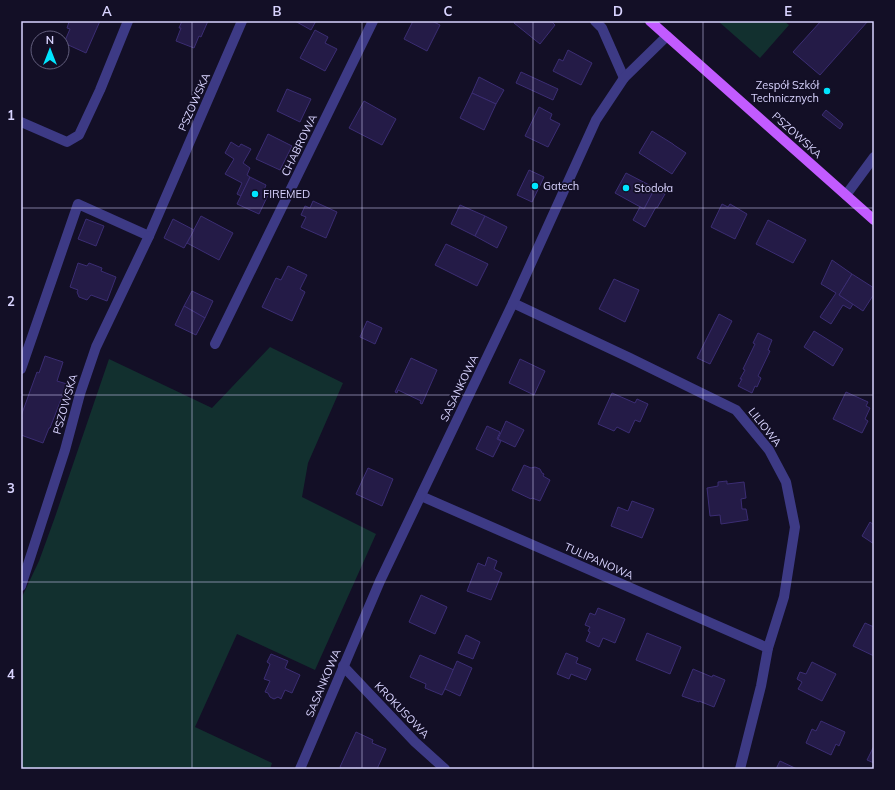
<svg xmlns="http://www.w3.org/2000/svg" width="895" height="790" viewBox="0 0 895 790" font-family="Mulish,sans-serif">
<rect width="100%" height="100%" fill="#130f26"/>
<!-- green -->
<g fill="#12302f">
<polygon points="718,21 784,21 789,25 760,58"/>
<polygon points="270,347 343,383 308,463 302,497 376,534 315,670 237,634 195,727 272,763 270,769 21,769 21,599 39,561 55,517 109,359 212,408"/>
</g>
<!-- building -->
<g fill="#241b47" stroke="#3b2d73">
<polygon points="69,21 100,21 86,53 64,43 70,29 67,28 69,22"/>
<polygon points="182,21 208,21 201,37 199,36 194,48 176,41 181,28 179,28"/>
<polygon points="295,21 316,21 311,30"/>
<polygon points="413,21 432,21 440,25 427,51 404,39"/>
<polygon points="515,21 551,21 555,25 540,44 514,23"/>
<polygon points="821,21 868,21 820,75 793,52"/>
<polygon points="315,30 328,37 325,43 337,49 325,71 300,58"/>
<polygon points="568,50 592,63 581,85 553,71 559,59 563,61"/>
<polygon points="521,72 558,89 553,100 516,83"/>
<polygon points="479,77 504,90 496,104 472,93"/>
<polygon points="287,89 311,99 300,122 277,111"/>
<polygon points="472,93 496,104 484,130 460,118"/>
<polygon points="364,101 396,119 382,145 349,128"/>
<polygon points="539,107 552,114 550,119 560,124 548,147 525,136"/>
<polygon points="826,110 843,124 840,129 822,115"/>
<polygon points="652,131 673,144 674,145 686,153 672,174 639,153"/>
<polygon points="268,134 292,146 280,170 256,159"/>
<polygon points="231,142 239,147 241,144 251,149 243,163 250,168 247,175 250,177 241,196 237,194 242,183 225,174 234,159 225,153"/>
<polygon points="529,170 544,177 532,202 517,195"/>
<polygon points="626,173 655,188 644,209 615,193"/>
<polygon points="250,177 266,185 264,190 269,193 259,214 237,204"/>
<polygon points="655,188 665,194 657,208 656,207 645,227 633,220 640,207 644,209"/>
<polygon points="313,201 337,212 326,238 301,227 306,217 301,215 305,206 310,208"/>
<polygon points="722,204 728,207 730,204 747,214 735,239 711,227"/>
<polygon points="460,205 485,216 475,236 451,224"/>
<polygon points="201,216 233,233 219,260 187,243"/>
<polygon points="485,216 507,227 497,248 475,236"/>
<polygon points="86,219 104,226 96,246 78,239"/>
<polygon points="173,219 194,230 184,248 164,238"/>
<polygon points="768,220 806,240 793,263 756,244"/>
<polygon points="446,244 488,264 477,286 435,265"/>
<polygon points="832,260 852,274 839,295 853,304 850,309 843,305 831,324 820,317 836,293 821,284"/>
<polygon points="78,263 87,266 89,263 102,268 101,271 116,277 107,301 91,295 87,300 79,297 77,292 78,290 70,287"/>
<polygon points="288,266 307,275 300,289 305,292 292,321 262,307 276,278 281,280"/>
<polygon points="852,274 874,288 874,294 863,311 839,295"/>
<polygon points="614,279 639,290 625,322 599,309"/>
<polygon points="192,291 213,301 205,318 184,306"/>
<polygon points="184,306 205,318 196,335 175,325"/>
<polygon points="719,314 732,321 710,364 697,358"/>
<polygon points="367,321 382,328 375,344 360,337"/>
<polygon points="814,331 843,349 833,366 804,347"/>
<polygon points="758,333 772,340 768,350 770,351 758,376 761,378 757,387 755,386 752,393 738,386 742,379 740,379 745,370 743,369 755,344 753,343"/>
<polygon points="45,356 63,362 57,381 67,384 50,428 49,428 43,443 21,435 21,421 22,418 21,416 37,372 39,373"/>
<polygon points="411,358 437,370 422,404 420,403 421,401 398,390 397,393 395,392"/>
<polygon points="520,359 545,371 534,395 509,383"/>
<polygon points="846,392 868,402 866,406 870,408 865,419 868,421 862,433 833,419"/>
<polygon points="612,393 635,403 637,399 648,404 640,422 635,420 629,433 617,427 614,431 598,424"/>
<polygon points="506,421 524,430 515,447 498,439"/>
<polygon points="487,426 500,432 497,439 501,441 493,457 476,449"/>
<polygon points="524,465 531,468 535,467 540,469 542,473 544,474 543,476 550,480 540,501 532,498 531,499 512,490"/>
<polygon points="368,468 393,479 382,506 356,494"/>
<polygon points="727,481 727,484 744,482 746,498 741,499 742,509 746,509 748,520 721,524 720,515 710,516 707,488 718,486 718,482"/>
<polygon points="632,501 654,509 642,538 611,526 618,507 628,511"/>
<polygon points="870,522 874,525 874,544 862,536"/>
<polygon points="488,557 497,561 494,569 502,573 491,600 467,591 478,563 485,566"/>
<polygon points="421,595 447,607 435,634 409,622"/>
<polygon points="598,608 625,619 615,643 603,638 599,647 586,641 590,632 588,631 590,627 585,625 590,613 595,615"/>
<polygon points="865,623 874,627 874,656 853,646"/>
<polygon points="647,633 681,647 670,674 636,660"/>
<polygon points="466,635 480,642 473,659 458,653"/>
<polygon points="566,653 578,658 576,663 591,669 586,680 571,674 569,679 557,674"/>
<polygon points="271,654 288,661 285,668 300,675 292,693 285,690 281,699 278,697 274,699 270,697 268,693 265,692 270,681 264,679 270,664 267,662"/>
<polygon points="420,655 454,670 442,695 425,688 426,684 410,677"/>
<polygon points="457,661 472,668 460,696 445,689"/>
<polygon points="812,662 836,674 822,701 798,689 802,682 797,679 800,672 806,674"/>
<polygon points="693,669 712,677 713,675 725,680 714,707 699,701 699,702 682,696"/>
<polygon points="821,721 845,732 839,746 836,744 831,755 806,743 812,729 816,731"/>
<polygon points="356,732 373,740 372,743 386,749 377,769 359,769 356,768 355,769 343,769 340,767"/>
<polygon points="874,746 874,763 867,760"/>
<polygon points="780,761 797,769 776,769"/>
</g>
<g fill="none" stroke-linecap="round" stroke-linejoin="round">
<!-- minor -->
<g stroke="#3d3a85" stroke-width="10">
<polyline points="595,21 602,28 624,78"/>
<polyline points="21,122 67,142 79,135 100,90 128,21"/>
<polyline points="846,195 874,157"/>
<polyline points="513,303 630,358 736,410 769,450 786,482 795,527 784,597 768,648 761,686 740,769"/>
<polyline points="215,344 373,21"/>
<polyline points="21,369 78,204 149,236 242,21"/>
<polyline points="421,496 768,648"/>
<polyline points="21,586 65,450 80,394 96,347 149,236"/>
<polyline points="343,666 415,742 445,769"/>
<polyline points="300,769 380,581 513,303 596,120 624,78 667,36"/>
</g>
<!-- major -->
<polyline stroke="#c25bff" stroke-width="10" points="650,21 874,220"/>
</g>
<!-- grid -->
<path fill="none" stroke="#d9d4ff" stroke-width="1" stroke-opacity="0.55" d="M 192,21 L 192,769M 362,21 L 362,769M 533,21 L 533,769M 703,21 L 703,769M 21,208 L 874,208M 21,395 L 874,395M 21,582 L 874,582"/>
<!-- markers -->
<g fill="#00e5ff" stroke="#130f26" stroke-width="1.5">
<circle cx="827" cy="91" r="4"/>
<circle cx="535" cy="186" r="4"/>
<circle cx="626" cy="188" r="4"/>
<circle cx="255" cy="194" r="4"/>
</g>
<g text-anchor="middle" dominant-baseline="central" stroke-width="3.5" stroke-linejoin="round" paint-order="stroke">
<!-- poi labels -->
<g font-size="11" fill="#d9d4ff" stroke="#130f26" text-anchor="start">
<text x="819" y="85" text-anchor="end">Zespół Szkół<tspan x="819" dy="13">Technicznych</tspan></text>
<text x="543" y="186">Gatech</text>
<text x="634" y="188">Stodoła</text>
<text x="263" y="194">FIREMED</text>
</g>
<!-- street labels -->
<g font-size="11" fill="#d9d4ff" stroke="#130f26">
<text transform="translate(194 102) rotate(-66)">PSZOWSKA</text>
<text transform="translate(797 135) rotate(42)">PSZOWSKA</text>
<text transform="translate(299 145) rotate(-64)">CHABROWA</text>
<text transform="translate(459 388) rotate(-64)">SASANKOWA</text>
<text transform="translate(65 404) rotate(-74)">PSZOWSKA</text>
<text transform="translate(765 427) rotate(52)">LILIOWA</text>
<text transform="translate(599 561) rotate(24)">TULIPANOWA</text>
<text transform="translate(323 683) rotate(-67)">SASANKOWA</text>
<text transform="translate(402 710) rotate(46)">KROKUSOWA</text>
</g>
</g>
<!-- border -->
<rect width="895" height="790" fill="none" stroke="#130f26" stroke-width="44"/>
<!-- north arrow -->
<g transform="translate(50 50)"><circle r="19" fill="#130f26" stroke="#625e7d"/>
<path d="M0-3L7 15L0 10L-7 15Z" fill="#00e5ff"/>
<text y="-6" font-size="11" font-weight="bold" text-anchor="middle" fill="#d9d4ff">N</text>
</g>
<rect x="22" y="22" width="851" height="746" fill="none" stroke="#d9d4ff" stroke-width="1.5"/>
<g font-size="13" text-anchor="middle" font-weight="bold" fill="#d9d4ff">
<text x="107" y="16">A</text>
<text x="277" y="16">B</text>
<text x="448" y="16">C</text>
<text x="618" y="16">D</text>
<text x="788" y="16">E</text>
<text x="11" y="120">1</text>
<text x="11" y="306">2</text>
<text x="11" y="493">3</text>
<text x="11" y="679">4</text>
</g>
</svg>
